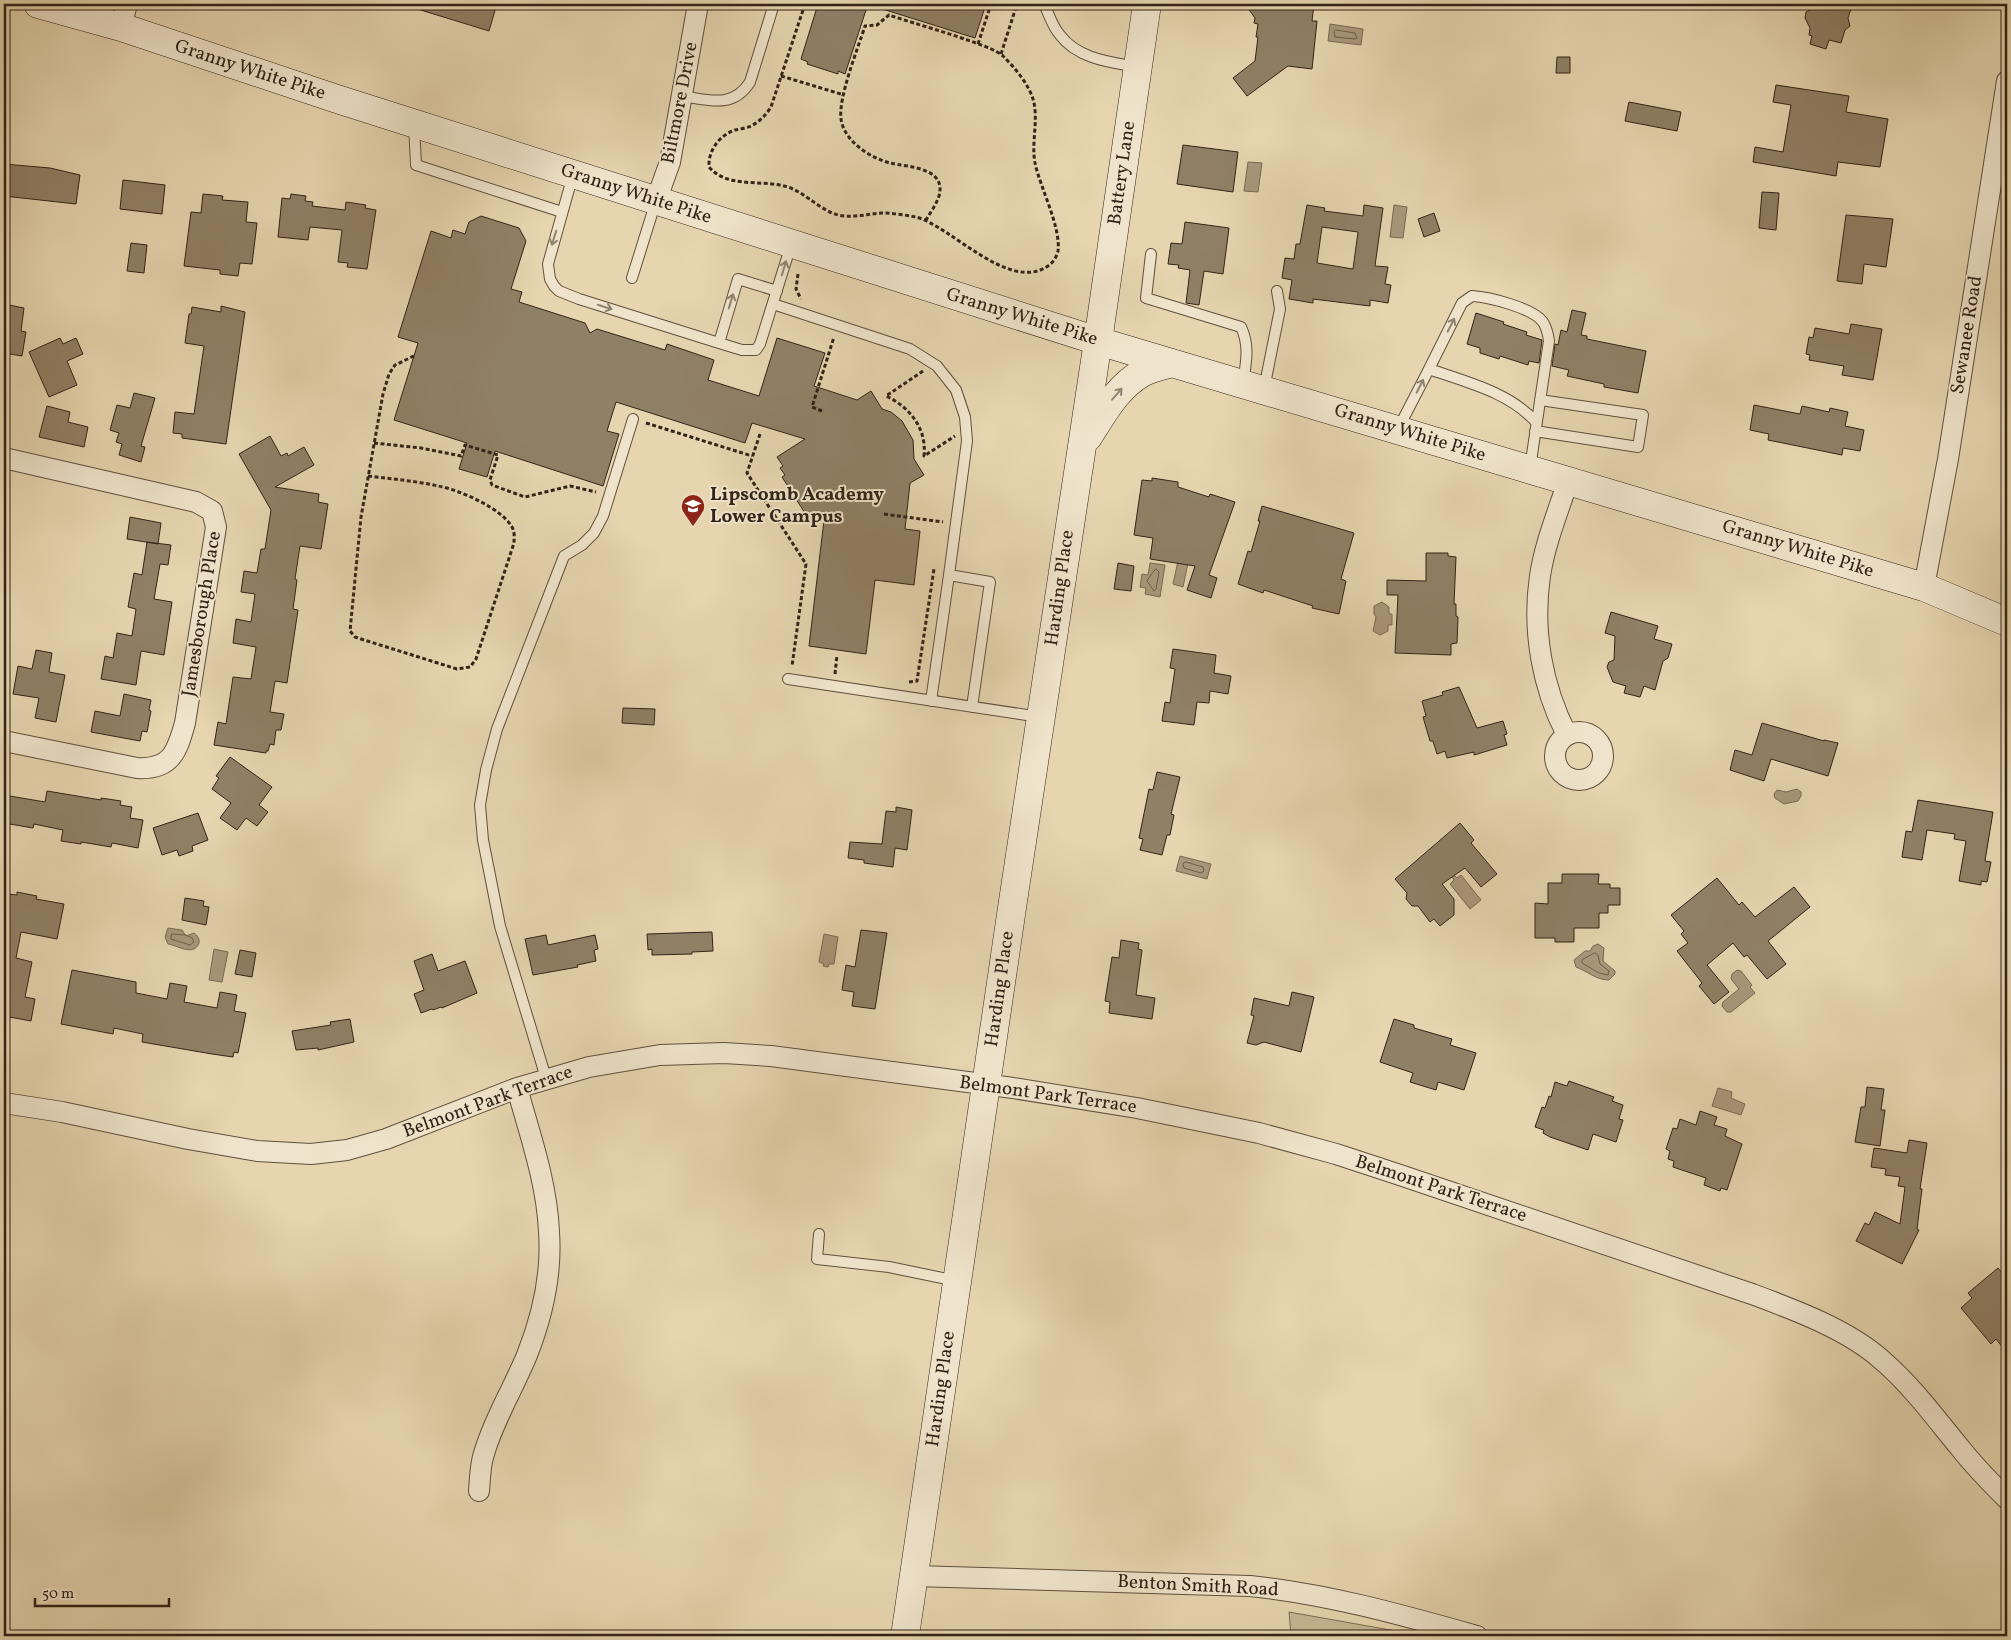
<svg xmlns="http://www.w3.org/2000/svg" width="2011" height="1640" viewBox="0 0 2011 1640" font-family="Vollkorn,serif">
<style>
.green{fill:#c7b795;stroke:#7c6d56}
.water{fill:#a9987b;stroke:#796953}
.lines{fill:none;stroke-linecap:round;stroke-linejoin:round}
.shore{stroke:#6e5e49;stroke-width:1}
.building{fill:#908066;stroke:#322317;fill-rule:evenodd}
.lane-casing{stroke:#5f503d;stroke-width:12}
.street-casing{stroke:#5f503d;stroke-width:22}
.secondary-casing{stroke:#322317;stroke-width:29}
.path{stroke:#322317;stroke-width:3;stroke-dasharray:4 2.5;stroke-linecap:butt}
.lane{stroke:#efe4cb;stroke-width:10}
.street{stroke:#efe4cb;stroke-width:20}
.secondary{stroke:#efe4cb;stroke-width:28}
.oneway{stroke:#908471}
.labels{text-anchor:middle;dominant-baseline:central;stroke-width:4;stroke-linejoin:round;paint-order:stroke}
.street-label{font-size:19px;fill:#322317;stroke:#efe4cb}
.poi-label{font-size:19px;font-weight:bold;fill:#322317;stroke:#efe4cb;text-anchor:start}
</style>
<rect width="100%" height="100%" fill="#e6d5af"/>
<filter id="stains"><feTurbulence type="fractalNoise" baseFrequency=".004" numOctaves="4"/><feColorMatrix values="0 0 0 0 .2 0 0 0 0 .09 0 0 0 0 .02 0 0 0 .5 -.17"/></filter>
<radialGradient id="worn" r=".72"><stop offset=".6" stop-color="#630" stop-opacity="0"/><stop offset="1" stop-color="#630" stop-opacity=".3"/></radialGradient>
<!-- green -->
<path class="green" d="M1289,1612L1424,1636H1291Z"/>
<!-- water -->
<path class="water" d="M1330,24L1363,29L1361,45L1328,41Z
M1248,162L1262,163L1258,192L1244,191Z
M1394,205L1407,207L1403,238L1390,237Z
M1178,561L1188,563L1183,587L1173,584Z
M1150,563L1165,565L1160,597L1145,594L1146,588L1140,587L1142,574L1148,575Z
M1382,602L1389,607V614H1392V625H1388V631L1380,635L1373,631L1376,617L1374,614V606Z
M1797,789L1801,792V796L1798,801L1784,804L1775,798L1774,794L1777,790L1786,792Z
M1180,856L1211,864L1207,879L1176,871Z
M1453,874L1457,878L1461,875L1481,900L1470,909L1450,884L1454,880L1451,876Z
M168,928L182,930L186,936L194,933C197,935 200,939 199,943C194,957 176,945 168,944L165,937Z
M824,934L838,937L834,964H829L828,967L823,966L824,964L819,962Z
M1598,944L1604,948L1603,961L1615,971V974L1609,980C1596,980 1587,971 1576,967L1574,960L1585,951H1590L1593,946Z
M214,949L228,952L222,982L209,980Z
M1737,970L1741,971L1752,985L1750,987L1755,993L1731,1012H1727L1722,1006L1723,1002L1739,989L1731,979L1732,974Z
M1718,1088L1732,1092L1731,1098L1745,1104L1741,1115L1712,1106Z"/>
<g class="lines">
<!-- shore -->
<path class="shore" d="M1336,30L1355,33L1357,38L1354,39L1335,37L1334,32Z
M1156,569L1159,572L1156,589L1154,591L1147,581Z
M1186,862L1203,867L1204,871L1201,873L1184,868L1183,864Z
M172,934L186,935L192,938L194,942L190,945L171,939Z
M1595,953L1598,955L1600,964L1609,971L1608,975L1599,973L1582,963V960Z"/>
</g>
<!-- building -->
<path class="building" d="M412,4H484L496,7L489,31L411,7Z
M818,4H868L845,74L838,71V74L807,64L808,62L801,59Z
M877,4H986L975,38L876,7Z
M1245,4H1314L1312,21H1317L1312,69L1288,66L1247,96L1233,78L1255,61L1258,37H1256L1258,24L1254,23L1255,18Z
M1817,4H1844L1852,6L1848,18L1850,26L1845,30L1841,43L1829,40L1826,49L1810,44L1812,36L1809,35L1810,28L1805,18L1806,12L1816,7Z
M1557,57H1570V73H1556Z
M1776,85L1849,96L1846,112L1888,119L1880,167L1838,162L1836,176L1753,162L1755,147L1783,152L1791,105L1773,102Z
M1629,102L1681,112L1677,131L1625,121Z
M1183,145L1238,152L1233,192L1177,184Z
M4,164L50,168L80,175L76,204L4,196Z
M123,180L165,185L162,214L120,209Z
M1762,192L1779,193L1776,230L1759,228Z
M203,194L223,196L222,200L248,202L246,222L257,223L252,264L240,263L238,276L220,274V270L184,266L191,212L201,213Z
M291,194L306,196L305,201L313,202L312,206L345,210L346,202L366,205L365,208L376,210L367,269L347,267L348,263L338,262L342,230L310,227L308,240L278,237L282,198L290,199Z
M1307,205L1325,208L1324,211L1363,216L1364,205L1383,208L1375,266L1388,267L1385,284L1391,285L1388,303L1370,300V306L1313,299V303L1289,299L1292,280L1282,278L1285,258L1294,259L1296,244H1300ZM1322,227L1358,232L1353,269L1317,263Z
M1434,213L1440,231L1424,237L1418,219Z
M1846,215L1893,219L1886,267L1864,264L1862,284L1837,281Z
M481,216L519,228L526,241L511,289L522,292L519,302L585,323L590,333L597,329L665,350L667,344L714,360L708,380L759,396L777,338L825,353L814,386L857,400L871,391L882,409L891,412L902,421L913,440L914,459L924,475L910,483L905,529L920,531L914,585L875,580L866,654L809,646L825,512L810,521L782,477L785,475L780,468L783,466L777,457L805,439L752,423L745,443L616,402L607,431L619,434L603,486L495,451L487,477L459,469L467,443L394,420L418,343L398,337L431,231L451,238L453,230L465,234L469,222Z
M1185,222L1229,228L1223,274L1204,271L1199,305L1186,303L1190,270L1178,268L1179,265L1168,264L1171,243L1182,244Z
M131,243L147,245L144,273L127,271Z
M4,304L24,308L21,331L26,332L22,356L4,353Z
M221,306L245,312L226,444L182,438V434L173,433L175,412L194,414L204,346L185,343L189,314H191L192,307L221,312Z
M1572,310L1586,313L1581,335L1587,336V339L1646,351L1638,393L1604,387V384L1567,376L1569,370L1552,366L1555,344L1558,345L1561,330L1567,332Z
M1476,313L1504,322L1503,324L1527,332L1526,335L1542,340L1539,363L1529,361L1528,365L1500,356L1499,359L1480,353V348L1467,344Z
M1851,324L1882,329L1873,380L1842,375L1844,366L1809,360L1810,355L1806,354L1809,337L1813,338L1815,328L1849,334Z
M60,338L63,344L76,338L83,354L67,361L77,385L49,397L29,352Z
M134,393L155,398L141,446L145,447L141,462L119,455L122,444L116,442L119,433L110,430L117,405L130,408Z
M1754,405L1800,414L1802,406L1829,412L1830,408L1848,412L1845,426L1864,430L1860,451L1843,448L1842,455L1768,440L1769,434L1750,430Z
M47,406L70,412L68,422L88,427L84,447L39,437Z
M270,436L281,456L287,453L288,456L304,447L314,465L275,487L319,494L318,502L328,504L321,549L300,546L295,579L297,580L293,609L298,610L287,683L275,681L270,712L284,714L281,730H276L274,745L270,744L268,751H266V753L214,745L218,722L226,724L233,677L251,679L256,647L233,643L236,619L251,622L255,594L241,592L244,571L257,573L261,549H265L271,510L239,454Z
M1152,478L1178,482V487L1209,497L1210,494L1235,502L1209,575L1217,578L1211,598L1187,590L1195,566L1150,559L1153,538L1134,535L1142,480L1152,481Z
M1262,506L1354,533L1341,579L1346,581L1339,614L1312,608L1313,606L1264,590L1263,593L1238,584L1248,551L1251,552L1260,521H1258Z
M130,517L161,523L158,544L127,539Z
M147,542L171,545L168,565L160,564L154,599L172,602L164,655L141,651L136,685L101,679L105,656L113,658L117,633L132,636L136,609L128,607L134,573L142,575Z
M1426,553H1448V556L1456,557L1454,604H1456V616L1458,617L1457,643L1451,644V655L1395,653L1398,595H1387V580L1426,581Z
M1118,563L1134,566L1131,591L1114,589Z
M1611,612L1658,626L1654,639L1672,644L1668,658L1663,661L1655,690L1644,686L1640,697L1624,693L1626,686L1613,682L1607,667L1609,662L1614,660L1615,636L1605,633Z
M1173,649L1216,655L1214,673L1231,676L1228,694L1210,691L1209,703L1197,702L1194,725L1162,721L1165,702L1170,703L1175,669L1170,668Z
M36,650L52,653L49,672L65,675L56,722L35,718L39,698L13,694L18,666L32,669Z
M1459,687L1477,728L1503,721L1507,734L1504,735L1507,745L1474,755V752L1447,758L1445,751L1437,754L1433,741H1430L1423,717L1426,716L1422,701L1443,695L1442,692Z
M124,694L151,700L149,710L151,711L147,732L142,731L140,741L91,732L95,711L120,716Z
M623,708L655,709L654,725L622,723Z
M1762,723L1824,741V740L1838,743L1828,776L1771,759L1764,781L1730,770L1735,750L1752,755Z
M230,757L272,787L259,805L268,812L257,826L246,818L237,830L220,818L231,803L212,789L219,778L216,776Z
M1157,772L1180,777L1171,814L1174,815L1170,835H1167L1162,855L1140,850L1143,839L1139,838L1149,789L1153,790Z
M47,791L101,800V798L121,801L120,805L132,807L130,818L143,820L138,848L112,843L111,847L81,842V844L61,841L63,830L34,824L33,828L4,823V795L45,802Z
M1918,800L1993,812L1985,861L1991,862L1987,882L1981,881V885L1959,881L1966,841L1954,839L1955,834L1927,830L1922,860L1902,857L1906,831L1912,832Z
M896,807L912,810L907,850L895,848L893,867L864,863V860L848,858L850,842L882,844L886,811L896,812Z
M198,813L208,840L192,846L193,851L179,856L177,850L162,855L153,828Z
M1460,823L1474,840L1471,843L1497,874L1481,887L1465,868L1442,884L1454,899V915L1440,926L1434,919L1430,922L1418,906H1412L1406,899L1407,893L1395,879Z
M1562,874H1599L1598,884H1610V888H1620V905H1608V913H1599V928H1574V942H1555V938H1535V903L1548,904V883H1562Z
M1717,878L1739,905L1742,902L1755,917L1794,887L1810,907L1768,941L1786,964L1767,979L1747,955L1744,957L1733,943L1707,965L1729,992L1714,1004L1699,986L1702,983L1677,951L1688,943L1681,934L1684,931L1671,915Z
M17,892L37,896L36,899L64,904L57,939L21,932L16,958L32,962L25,997L35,999L31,1021L4,1016V943L7,928L4,927V912L7,894L17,895Z
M185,898L204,901L203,906L209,907L206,925L182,920Z
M861,930L887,933L875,1009L852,1006L854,992L842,990L846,965L855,967Z
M712,932L713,951L692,952V954L652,955V949L648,950L647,934Z
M546,935L548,945L595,935L598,949L594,950L596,961L577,965L578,967L533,975L525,939Z
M1121,940L1139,943L1138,949L1142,950L1136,995L1155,998L1152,1019L1109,1013L1110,1002L1105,1001L1112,957L1119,958Z
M240,950L256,953L252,977L235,974Z
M432,954L438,971L465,961L477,993L442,1008L441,1007L433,1010L432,1009L421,1013L414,994L424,990L414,961Z
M72,970L136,982V993L167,999L170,983L187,986L184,1002L217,1008L220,992L237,995L234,1011L246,1013L238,1053L234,1052L233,1057L212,1054L142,1042L143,1034L114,1028L113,1034L61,1024Z
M1292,992L1314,997L1301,1052L1264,1042L1256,1045L1247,1043L1254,1016L1251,1015L1254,998L1289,1006Z
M350,1019L354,1042L318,1050V1048L296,1050L292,1031L331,1025L330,1022Z
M1394,1019L1414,1025V1028L1452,1039L1450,1045L1476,1053L1464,1090L1438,1082L1436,1090L1410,1082L1413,1073L1380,1062Z
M1569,1081L1614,1097L1612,1101L1623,1105L1619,1119L1623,1120L1616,1142L1593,1134L1588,1150L1550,1137L1543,1133L1544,1130L1535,1127L1542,1107L1545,1108L1549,1096L1551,1097L1555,1082L1567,1086Z
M1867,1087L1884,1089L1881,1110H1885L1880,1146L1855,1142L1861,1107H1865Z
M1700,1111L1717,1117L1714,1125L1727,1129L1725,1136L1742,1144L1727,1190L1721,1188L1720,1191L1704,1185L1706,1178L1673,1167L1674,1161L1668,1159L1670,1151L1666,1149L1673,1128L1677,1129L1680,1119L1696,1125Z
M1909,1140L1927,1143L1920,1189H1922L1917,1229L1919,1230L1902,1264L1856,1241L1865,1223L1869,1225L1875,1212L1900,1224L1905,1187L1898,1186L1900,1177L1885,1175L1886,1169L1871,1167L1874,1148L1907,1153Z
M1998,1268L2007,1279V1353L1996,1339L1991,1344L1961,1308L1972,1298L1968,1293Z"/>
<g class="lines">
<!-- lane casing -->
<g class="lane-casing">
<path id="lane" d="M1044,4C1049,14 1052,26 1060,35C1078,59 1110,62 1137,67
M682,96C709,100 733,109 750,82L774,4
M414,124L416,165L562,212
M573,175L548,264L550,279L554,286L559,291L579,299L719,343L738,279L777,291
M1151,254L1146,298L1241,327C1250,346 1246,363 1243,383
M632,278L656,201
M773,304L910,349L937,366L956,390L965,417L967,441L949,575
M719,343L742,350H756L760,344L791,245
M1429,369L1462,303L1472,296C1489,297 1533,308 1543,322C1547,328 1548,334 1549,341L1530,468
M1264,389L1280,309L1277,291
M1398,429L1429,369C1466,382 1509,392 1536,422
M1535,431L1638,447L1643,415L1540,400
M788,679L1040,717
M931,701L949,575L990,582L972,707
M546,1078L500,926L483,840L480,805L486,770L497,729L564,556L582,545L594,533L603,516L633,419
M819,1234L817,1259L889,1267L957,1281"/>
</g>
<!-- street casing -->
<g class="street-casing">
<path id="street" d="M121,27L127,4
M656,201L670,162L698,4
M4,458L196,502L212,511L216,527L185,723C177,752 171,770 137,768L4,741
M1924,587L1948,459L2007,81
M1555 756a24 24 0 1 1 48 0a24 24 0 1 1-48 0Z
M1567,735C1542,687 1532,630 1540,576C1545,543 1558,512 1568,481
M4,1103L62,1112L188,1139L257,1151L311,1154L347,1150L386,1139L517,1088L589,1067L660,1055L724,1053L771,1056L1013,1088L1137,1108L1259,1133L1336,1154L1400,1175L1752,1294C1795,1310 1849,1330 1883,1361C1913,1387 1936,1419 1961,1449C1975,1467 1991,1483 2007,1499
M479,1491C480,1480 480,1468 483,1457C493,1421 513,1389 527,1355C542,1317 552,1274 549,1232C547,1183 530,1135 517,1088
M914,1576L1250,1586C1328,1594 1402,1615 1477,1636"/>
</g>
<!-- secondary casing -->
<g class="secondary-casing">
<path id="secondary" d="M38,4L121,27L337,99L1098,341L1924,587L2007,622
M1088,437C1103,414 1117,387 1142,373C1151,368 1162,366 1172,363
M905,1636L1013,901L1098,341L1147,4"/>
</g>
<!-- path -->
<path class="path" d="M805,4L771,107C766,115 759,122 751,126C746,128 740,129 735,130C720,135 708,150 709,167C728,189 763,179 788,187C808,194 823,214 844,216C857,217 869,214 882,213C893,213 905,215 916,217C951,226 1009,293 1048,266C1053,263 1057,256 1058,251C1061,227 1040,187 1035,163C1031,142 1039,119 1033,99C1028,83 1014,67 1003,56C993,45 908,22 889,15L877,25L865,26C858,48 838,98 841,119C844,141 870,158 890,163C907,167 947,167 939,196C936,205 930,213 926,220
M978,44L991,4
M1001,54L1017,4
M781,76L844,95
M798,274L796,289L801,299
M923,371L886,396C910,407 927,429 924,456L955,436
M822,411L812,407L834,337
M646,423L752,456
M760,434L747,473L806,564L792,666
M374,443L421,448L461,456L465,445L498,455L490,480L492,485L525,497L570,486L596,492
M368,476C392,479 416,481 438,486C460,490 501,508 512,527C515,532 514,538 514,543L476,659L470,667L457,669L361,639L355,637L350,631L361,517L383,394L389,374L395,365L416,355
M884,514L943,522
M835,674L837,655
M909,682L917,681L934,569"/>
<!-- lane -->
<use href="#lane" class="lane"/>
<!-- street -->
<use href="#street" class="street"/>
<!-- secondary -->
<use href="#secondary" class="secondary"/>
</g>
<!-- one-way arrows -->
<defs><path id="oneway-shaft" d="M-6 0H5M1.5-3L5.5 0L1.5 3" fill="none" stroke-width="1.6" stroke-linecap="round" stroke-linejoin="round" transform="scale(1.25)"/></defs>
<g class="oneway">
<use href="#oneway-shaft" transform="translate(554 238) rotate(107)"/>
<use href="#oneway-shaft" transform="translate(784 268) rotate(-73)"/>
<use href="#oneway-shaft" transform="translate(731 301) rotate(-73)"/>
<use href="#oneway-shaft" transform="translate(605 307) rotate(18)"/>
<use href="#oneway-shaft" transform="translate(1451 325) rotate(-63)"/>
<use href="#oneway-shaft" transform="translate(1420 386) rotate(-63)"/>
<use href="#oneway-shaft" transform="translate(1117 394) rotate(-49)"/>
</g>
<!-- icons -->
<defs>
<g id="school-pin" transform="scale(1.25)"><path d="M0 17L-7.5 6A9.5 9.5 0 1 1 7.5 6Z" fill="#8f2418" stroke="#efe4cb"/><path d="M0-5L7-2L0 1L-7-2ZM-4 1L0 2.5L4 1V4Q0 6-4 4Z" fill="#fff"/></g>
</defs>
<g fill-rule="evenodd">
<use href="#school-pin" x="693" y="506"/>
</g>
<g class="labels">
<!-- street labels -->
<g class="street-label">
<text transform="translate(250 70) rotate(18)">Granny White Pike</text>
<text transform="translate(680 103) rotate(-79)">Biltmore Drive</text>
<text transform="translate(1122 173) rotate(-82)">Battery Lane</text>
<text transform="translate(636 194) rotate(18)">Granny White Pike</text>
<text transform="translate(1022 317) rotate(17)">Granny White Pike</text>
<text transform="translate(1967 335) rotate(-81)">Sewanee Road</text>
<text transform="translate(1410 433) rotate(17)">Granny White Pike</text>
<text transform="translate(1798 549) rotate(17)">Granny White Pike</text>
<text transform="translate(1060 588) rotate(-82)">Harding Place</text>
<text transform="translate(202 614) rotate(-81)">Jamesborough Place</text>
<text transform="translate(1000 989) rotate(-82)">Harding Place</text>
<text transform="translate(1048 1095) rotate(8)">Belmont Park Terrace</text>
<text transform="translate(488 1102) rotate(-20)">Belmont Park Terrace</text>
<text transform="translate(1441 1189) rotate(18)">Belmont Park Terrace</text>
<text transform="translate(941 1389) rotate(-82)">Harding Place</text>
<text transform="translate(1198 1586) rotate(3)">Benton Smith Road</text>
</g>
<!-- poi labels -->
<g class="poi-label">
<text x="710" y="495">Lipscomb Academy<tspan x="710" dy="22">Lower Campus</tspan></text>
</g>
</g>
<!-- margin -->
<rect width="2011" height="1640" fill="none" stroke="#e6d5af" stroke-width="20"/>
<rect x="5" y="5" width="2001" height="1630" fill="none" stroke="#322317" stroke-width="2.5"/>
<rect x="10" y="10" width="1991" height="1620" fill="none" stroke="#322317"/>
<!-- scale -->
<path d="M35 1598v8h134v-8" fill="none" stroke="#322317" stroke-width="2.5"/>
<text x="42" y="1598" font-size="15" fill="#322317" stroke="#efe4cb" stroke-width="4" paint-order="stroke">50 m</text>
<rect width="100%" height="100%" filter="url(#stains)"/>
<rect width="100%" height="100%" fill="url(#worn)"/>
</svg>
